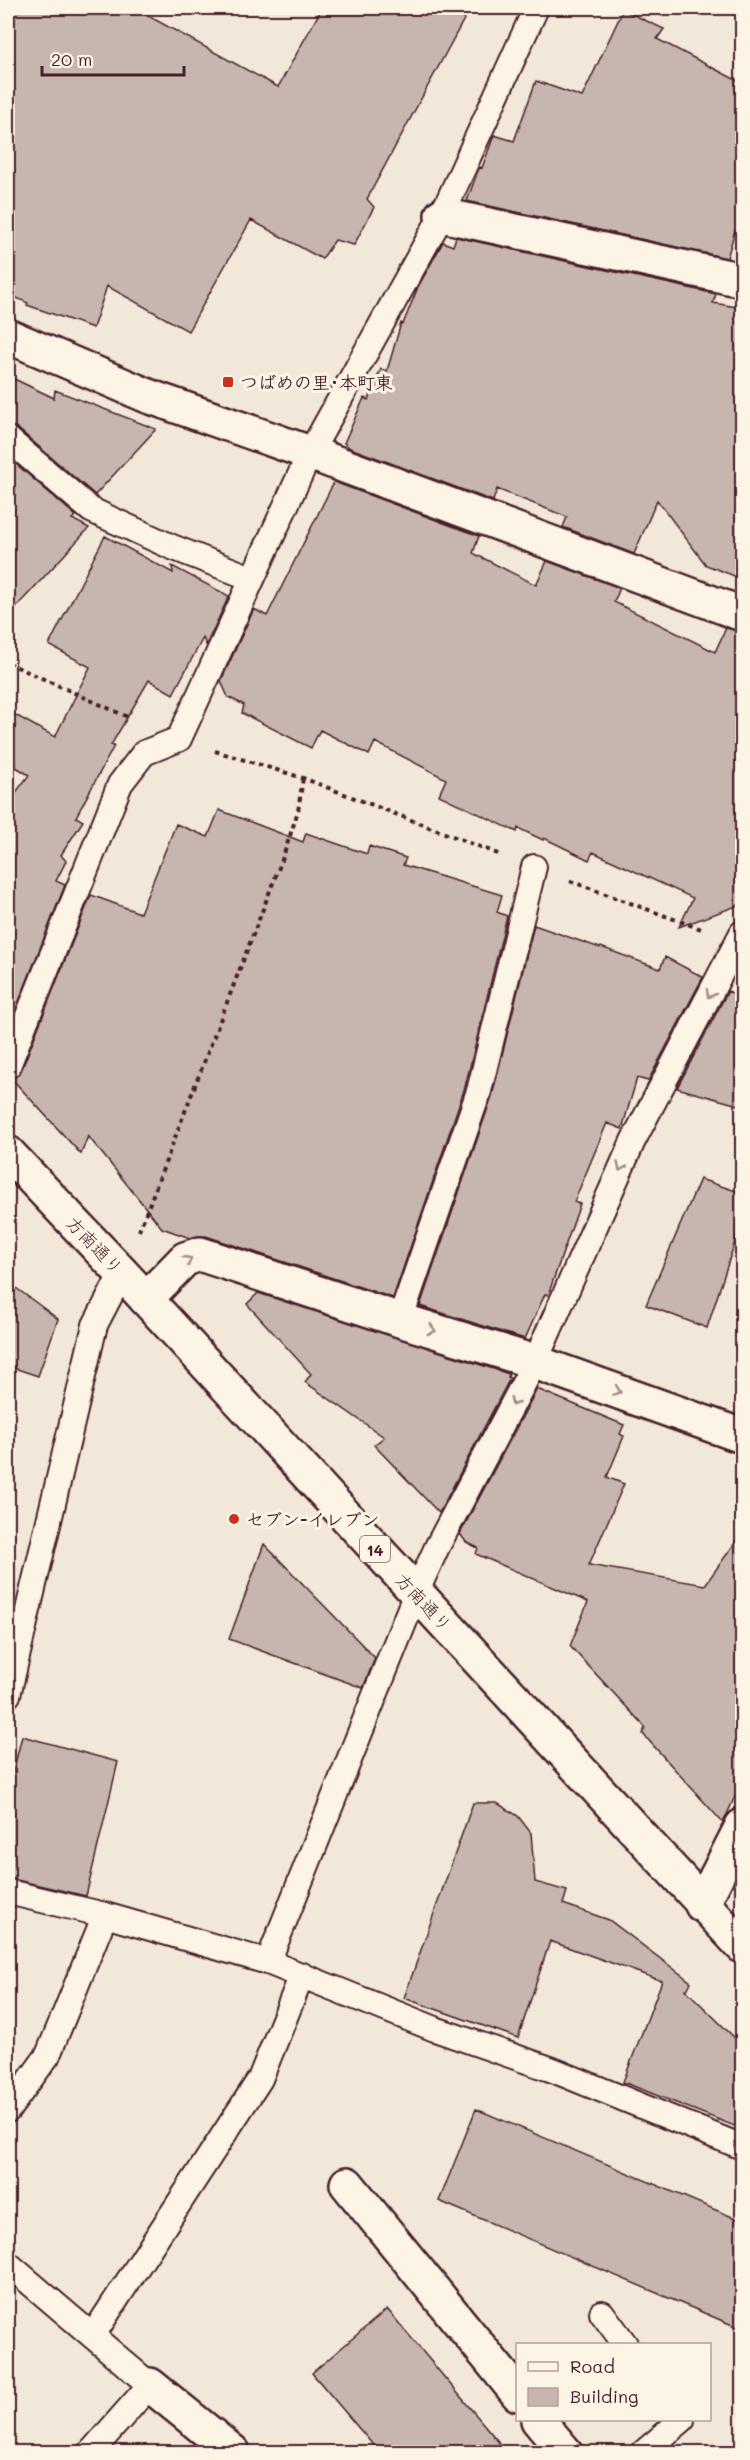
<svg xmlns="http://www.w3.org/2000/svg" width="750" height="2460" viewBox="0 0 750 2460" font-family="Mali,'Klee One',sans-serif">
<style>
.building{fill:#c7b6af;stroke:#4a1f2b;stroke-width:1.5}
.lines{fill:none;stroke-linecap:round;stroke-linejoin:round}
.service-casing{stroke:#4a1f2b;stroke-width:28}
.minor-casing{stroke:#4a1f2b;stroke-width:38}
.tertiary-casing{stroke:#4a1f2b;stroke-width:38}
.primary-casing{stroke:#4a1f2b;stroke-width:38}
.path{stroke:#4a1f2b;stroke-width:4;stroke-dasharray:4.5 4.5;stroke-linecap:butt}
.service{stroke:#fcf5e5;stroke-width:24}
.minor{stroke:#fcf5e5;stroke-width:33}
.tertiary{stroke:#fcf5e5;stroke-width:33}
.primary{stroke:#fcf5e5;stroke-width:33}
.oneway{stroke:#a38a88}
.poi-dot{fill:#c8321e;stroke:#fcf5e5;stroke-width:2}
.labels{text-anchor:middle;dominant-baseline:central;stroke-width:6;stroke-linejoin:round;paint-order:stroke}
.shield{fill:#fcf5e5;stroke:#7f5f63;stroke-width:1.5}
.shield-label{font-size:16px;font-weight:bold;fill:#4a1f2b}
.poi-label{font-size:18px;font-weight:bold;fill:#4a1f2b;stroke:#fcf5e5;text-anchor:start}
.street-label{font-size:18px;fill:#4a1f2b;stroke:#fcf5e5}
</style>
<rect width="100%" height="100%" fill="#f1e8da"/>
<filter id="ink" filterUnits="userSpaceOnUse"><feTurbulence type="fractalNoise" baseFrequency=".0167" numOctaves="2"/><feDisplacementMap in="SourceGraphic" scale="12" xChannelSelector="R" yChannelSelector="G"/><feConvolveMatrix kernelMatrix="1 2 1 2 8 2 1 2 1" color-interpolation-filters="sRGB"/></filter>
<g filter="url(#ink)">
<!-- building -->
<path class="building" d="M8,8H134L278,87L322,8H470L367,199L374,207L354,245L335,240L322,259L251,220L188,331L107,286L93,328L27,305L28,303L8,294Z
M623,10L664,29L657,39L742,83V206L727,258L467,201L477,173L480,167L482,168L494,135L514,141L536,81L582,97Z
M456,237L716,294L713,303L742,308V579L706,565L657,500L634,554L563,527L567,517L497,489L493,501L350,448L344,443L364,398L368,400L381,369L387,371L401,323L403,324L418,287L443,242L453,246Z
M8,376L54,398L55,390L156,429L95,495L17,428L8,425Z
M8,457L76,516L72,519L89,528L8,616Z
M334,482L479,536L473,553L536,585L547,561L620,588L614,602L715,652L726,628L742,632V904L679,927L693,898L593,852L589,860L544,838L543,840L518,828L517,832L439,795L446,779L375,742L369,755L320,730L311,748L242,713L244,705L228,697L221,681L254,609L267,616Z
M105,536L173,573L172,566L229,596L206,645L203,638L173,694L149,680L111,745L114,746L76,817L83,821L61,855L66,861L56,881L65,885L8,1029V803L29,775L8,762V711L55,737L90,667L49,645Z
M219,810L303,842L306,833L367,854L369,846L406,858L403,865L502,895L497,912L507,916L465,1087L393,1298L206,1236L190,1238L162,1228L88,1136L81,1154L12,1079L21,1071L91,895L140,913L176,824L208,837Z
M534,925L600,948L601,947L660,969L665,957L703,977L648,1081L637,1078L622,1129L607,1123L574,1202L580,1204L548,1295L545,1294L525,1339L420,1306L492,1096Z
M728,991L742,999V1106L677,1088Z
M700,1179L742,1193V1220L707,1328L646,1305Z
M8,1282L58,1319L38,1376L8,1366Z
M258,1293L509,1374L508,1377L510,1378L439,1513L374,1445L384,1437L305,1382L311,1374L247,1304Z
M537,1389L624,1425L620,1434L624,1436L607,1477L624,1484L589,1565L705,1585L742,1533V1781L723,1823L643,1734L645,1727L570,1646L588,1602L476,1554L478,1548L466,1542L460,1534Z
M264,1544L375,1658L363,1688L229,1639Z
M22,1736L118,1762L86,1896L8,1878V1792Z
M473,1803H497L518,1816L531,1833L535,1882L567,1891L563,1904L609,1920L691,1982L687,1990L685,1989L742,2045V2129L623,2082L662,1981L550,1941L518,2038L404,1998Z
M476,2109L742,2221V2329L439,2201Z
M387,2309L507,2452H379L312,2373Z"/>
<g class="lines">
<!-- service casing -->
<g class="service-casing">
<path id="service" d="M8,439L91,510L172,547L251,578
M8,1066L120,784L144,753L179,739L310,453L442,215L536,8
M400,1320L479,1091L534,867
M8,1695L95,1325L122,1273
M8,1892L105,1915L268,1962L435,2029L553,2070L742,2147
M268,1962L416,1593L437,1547L535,1362L633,1141L742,933
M8,2110L48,2055L105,1915
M8,2264L150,2385L91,2452
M602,2313L625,2344
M93,2335L260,2079L302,1975
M644,2452L682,2420"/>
</g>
<!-- minor casing -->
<g class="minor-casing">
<path id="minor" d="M442,215L742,280
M310,453L742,614
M146,1299L185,1259L200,1254L400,1320L535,1362L742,1436
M702,1905L742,1826
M347,2184L518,2394
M150,2385L233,2452
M538,2420L565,2452"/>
</g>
<!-- tertiary casing -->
<g class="tertiary-casing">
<path id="tertiary" d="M8,336L148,396L310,453"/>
</g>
<!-- primary casing -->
<g class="primary-casing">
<path id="primary" d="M8,1153L122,1273L742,1946"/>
</g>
<!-- path -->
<path class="path" d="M8,663L130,718
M215,751L303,778L501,855
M570,881L701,929
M139,1231L283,857L298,811L303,778"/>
<!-- service -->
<use href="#service" class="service"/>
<!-- minor -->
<use href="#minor" class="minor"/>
<!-- tertiary -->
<use href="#tertiary" class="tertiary"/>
<!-- primary -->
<use href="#primary" class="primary"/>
</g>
<!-- one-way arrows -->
<defs><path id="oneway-chevron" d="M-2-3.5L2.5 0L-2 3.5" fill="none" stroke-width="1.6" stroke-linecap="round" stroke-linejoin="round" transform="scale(1.5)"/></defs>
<g class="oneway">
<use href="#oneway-chevron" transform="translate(710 994) rotate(118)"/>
<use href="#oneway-chevron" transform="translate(621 1167) rotate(114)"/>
<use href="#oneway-chevron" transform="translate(188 1260) rotate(-30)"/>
<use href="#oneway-chevron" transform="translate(432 1330) rotate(17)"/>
<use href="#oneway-chevron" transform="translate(617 1391) rotate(20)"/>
<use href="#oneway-chevron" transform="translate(514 1402) rotate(118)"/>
</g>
</g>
<!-- markers -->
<g class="poi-dot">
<rect x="222" y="376" width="12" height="12" rx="3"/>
<circle cx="234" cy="1519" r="6"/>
</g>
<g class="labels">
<!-- shield labels -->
<rect class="shield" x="360" y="1536" width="30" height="26" rx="4.5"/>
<g class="shield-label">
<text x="375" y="1549">14</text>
</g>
<!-- poi labels -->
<g class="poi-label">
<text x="240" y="382">つばめの里･本町東</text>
<text x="246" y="1519">セブン-イレブン</text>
</g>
<!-- street labels -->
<g class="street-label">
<text transform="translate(95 1245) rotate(46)">方南通り</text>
<text transform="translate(424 1602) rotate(47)">方南通り</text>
</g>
</g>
<!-- margin -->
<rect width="750" height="2460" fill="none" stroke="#fcf5e5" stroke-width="30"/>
<rect x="15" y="15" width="720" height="2430" fill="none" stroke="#4a1f2b" stroke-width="2" filter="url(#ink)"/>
<!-- legend -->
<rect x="516" y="2343" width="195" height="78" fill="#fcf5e5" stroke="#b59f9b" stroke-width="1.5"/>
<rect x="528" y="2362" width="30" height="9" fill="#fcf5e5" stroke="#b59f9b" stroke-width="1.5"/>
<text x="570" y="2373" font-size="18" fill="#4a1f2b">Road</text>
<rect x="528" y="2388" width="30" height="18" fill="#c7b6af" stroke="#b59f9b" stroke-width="1.5"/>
<text x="570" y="2403" font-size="18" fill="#4a1f2b">Building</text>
<!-- scale -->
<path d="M42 66v9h142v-9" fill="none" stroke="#4a1f2b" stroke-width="3"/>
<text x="51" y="66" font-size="18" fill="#4a1f2b" stroke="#fcf5e5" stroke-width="4.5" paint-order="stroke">20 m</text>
</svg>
